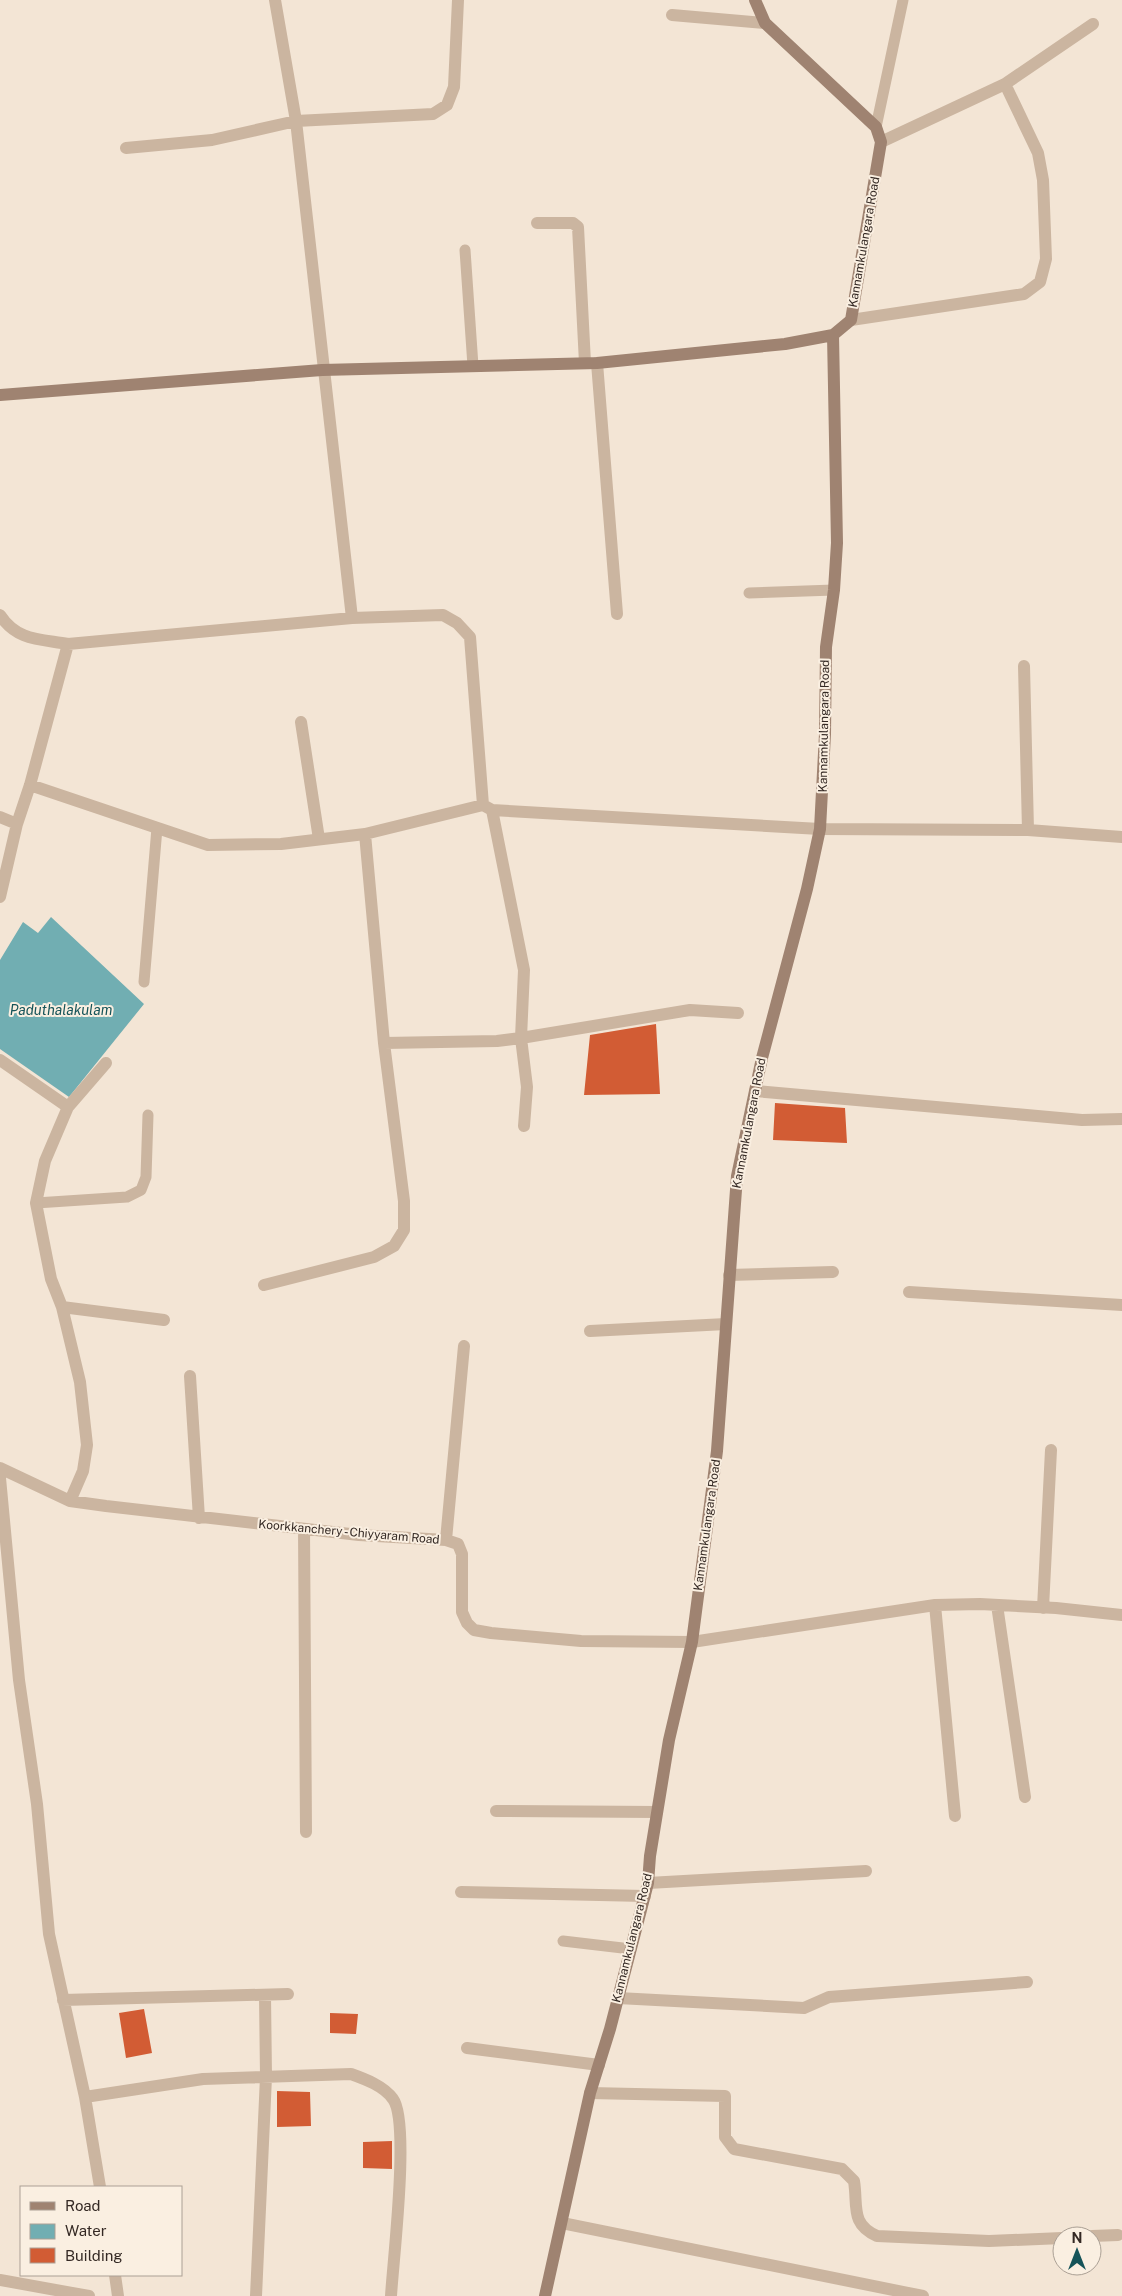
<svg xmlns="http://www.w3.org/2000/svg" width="1122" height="2296" viewBox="0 0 1122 2296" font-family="'Public Sans',sans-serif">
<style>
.water{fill:#71aeb2}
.building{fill:#d25c34}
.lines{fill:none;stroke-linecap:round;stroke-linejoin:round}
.lane{stroke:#cbb5a0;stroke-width:11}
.street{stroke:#cbb5a0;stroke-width:12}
.secondary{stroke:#9f8371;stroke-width:12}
.labels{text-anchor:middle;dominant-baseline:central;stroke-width:4;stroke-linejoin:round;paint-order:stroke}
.street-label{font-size:12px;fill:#342924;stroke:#faefe1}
.water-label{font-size:14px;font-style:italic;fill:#165459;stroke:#faefe1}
</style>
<rect width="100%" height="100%" fill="#f3e5d5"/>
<!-- water -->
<path class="water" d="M51,917L144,1004L69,1097L0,1049V960L23,922L38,933Z"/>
<!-- building -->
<path class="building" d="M656,1024L660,1094L584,1095L590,1035Z
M775,1103L845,1108L847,1143L773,1140Z
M144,2009L152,2053L126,2058L119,2013Z
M330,2013L358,2014L356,2034L330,2033Z
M277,2091L310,2092L311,2126L277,2127Z
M392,2141V2169L363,2168V2142Z"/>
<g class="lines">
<!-- lane -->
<path class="lane" d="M876,127L903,0
M465,250L473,366
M749,593L834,590
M144,982L157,828
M36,1203L127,1197L141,1190L146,1177L148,1115
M563,1941L631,1949"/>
<!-- street -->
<path class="street" d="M275,0L296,121L352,618
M672,15L765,23
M881,142L1005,84L1093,24
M126,148L212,140L296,121L433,114L447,105L454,87L458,0
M537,223H573L578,227L585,363
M851,320L1024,294L1040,282L1046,259L1043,180L1038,153L1005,84
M597,363L617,614
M0,615C17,641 40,639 68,644L30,785L17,824L0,897
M68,644L352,618L443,615L457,623L470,637L483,805L492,810L820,829L1028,830L1122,837
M1024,666L1028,830
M301,722L319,839
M30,785L208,845L281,844L365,834
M0,817L17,824
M384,1043L497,1041L521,1038L524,970L492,810
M0,1060L68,1107
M755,1091L1082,1120L1122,1119
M524,1126L527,1087L521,1038L690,1010L738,1013
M729,1275L833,1272
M264,1285L374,1257L394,1246L404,1230V1201L384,1043L365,834L483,805
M909,1292L1122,1305
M62,1307L164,1320
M590,1331L726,1324
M190,1376L199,1518
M0,1468L70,1501L106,1506L359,1535L446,1540L458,1544L462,1554V1612L467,1623L474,1630L491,1633L581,1641L692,1642L935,1605L980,1604L1056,1608L1122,1615
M0,1478L19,1680L37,1804L49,1934L85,2097L100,2187
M70,1501L83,1471L87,1445L80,1382L62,1307L51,1279L36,1203L45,1161L68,1107L106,1063
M304,1529L306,1832
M446,1540L464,1346
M935,1605L955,1816
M997,1605L1025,1797
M1043,1608L1051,1450
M496,1811L657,1812
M648,1883L866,1871
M461,1892L645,1896
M618,1998L804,2008L829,1997L1027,1982
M63,2000L288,1994
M467,2048L599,2065
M590,2093L725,2096V2137L734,2149L842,2169L854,2181C858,2206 850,2224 877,2236L989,2241L1062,2238
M85,2097L203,2079L351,2074C365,2079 384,2086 393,2099C410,2122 393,2261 391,2296
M562,2223L923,2296
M1092,2236L1118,2235
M115,2275L118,2296
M0,2280L89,2296
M256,2296L266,2077L265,1995"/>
<!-- secondary -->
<path class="secondary" d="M0,395L322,370L597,363L785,344L833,335L851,320L881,142L876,127L765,23L755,0
M545,2296L590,2093L610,2029L648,1883L650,1856L669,1740L692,1642L717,1451L737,1176L762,1058L807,889L820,829L825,734L826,647L834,590L837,543L833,335"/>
</g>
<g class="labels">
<!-- street labels -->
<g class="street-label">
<text transform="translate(864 242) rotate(-80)">Kannamkulangara Road</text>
<text transform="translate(824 726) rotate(-89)">Kannamkulangara Road</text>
<text transform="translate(749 1123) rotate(-79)">Kannamkulangara Road</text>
<text transform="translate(707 1525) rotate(-82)">Kannamkulangara Road</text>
<text transform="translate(349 1532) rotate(5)">Koorkkanchery - Chiyyaram Road</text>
<text transform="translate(632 1938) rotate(-76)">Kannamkulangara Road</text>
</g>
<!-- water labels -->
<g class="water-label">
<text x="61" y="1010">Paduthalakulam</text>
</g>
</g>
<!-- legend -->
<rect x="20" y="2186" width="162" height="90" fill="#faefe1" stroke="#aba095"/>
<rect x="30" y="2202" width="25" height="8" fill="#9f8371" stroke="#aba095"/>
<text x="65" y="2211" font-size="15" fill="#342924">Road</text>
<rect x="30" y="2224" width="25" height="15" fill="#71aeb2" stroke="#aba095"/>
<text x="65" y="2236" font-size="15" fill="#342924">Water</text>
<rect x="30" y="2248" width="25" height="15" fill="#d25c34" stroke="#aba095"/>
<text x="65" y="2261" font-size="15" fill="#342924">Building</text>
<!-- north arrow -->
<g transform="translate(1077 2251)"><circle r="24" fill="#faefe1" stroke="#aba095"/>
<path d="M0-4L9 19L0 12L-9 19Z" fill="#165459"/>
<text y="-8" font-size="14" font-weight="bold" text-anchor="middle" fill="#342924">N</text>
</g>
</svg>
